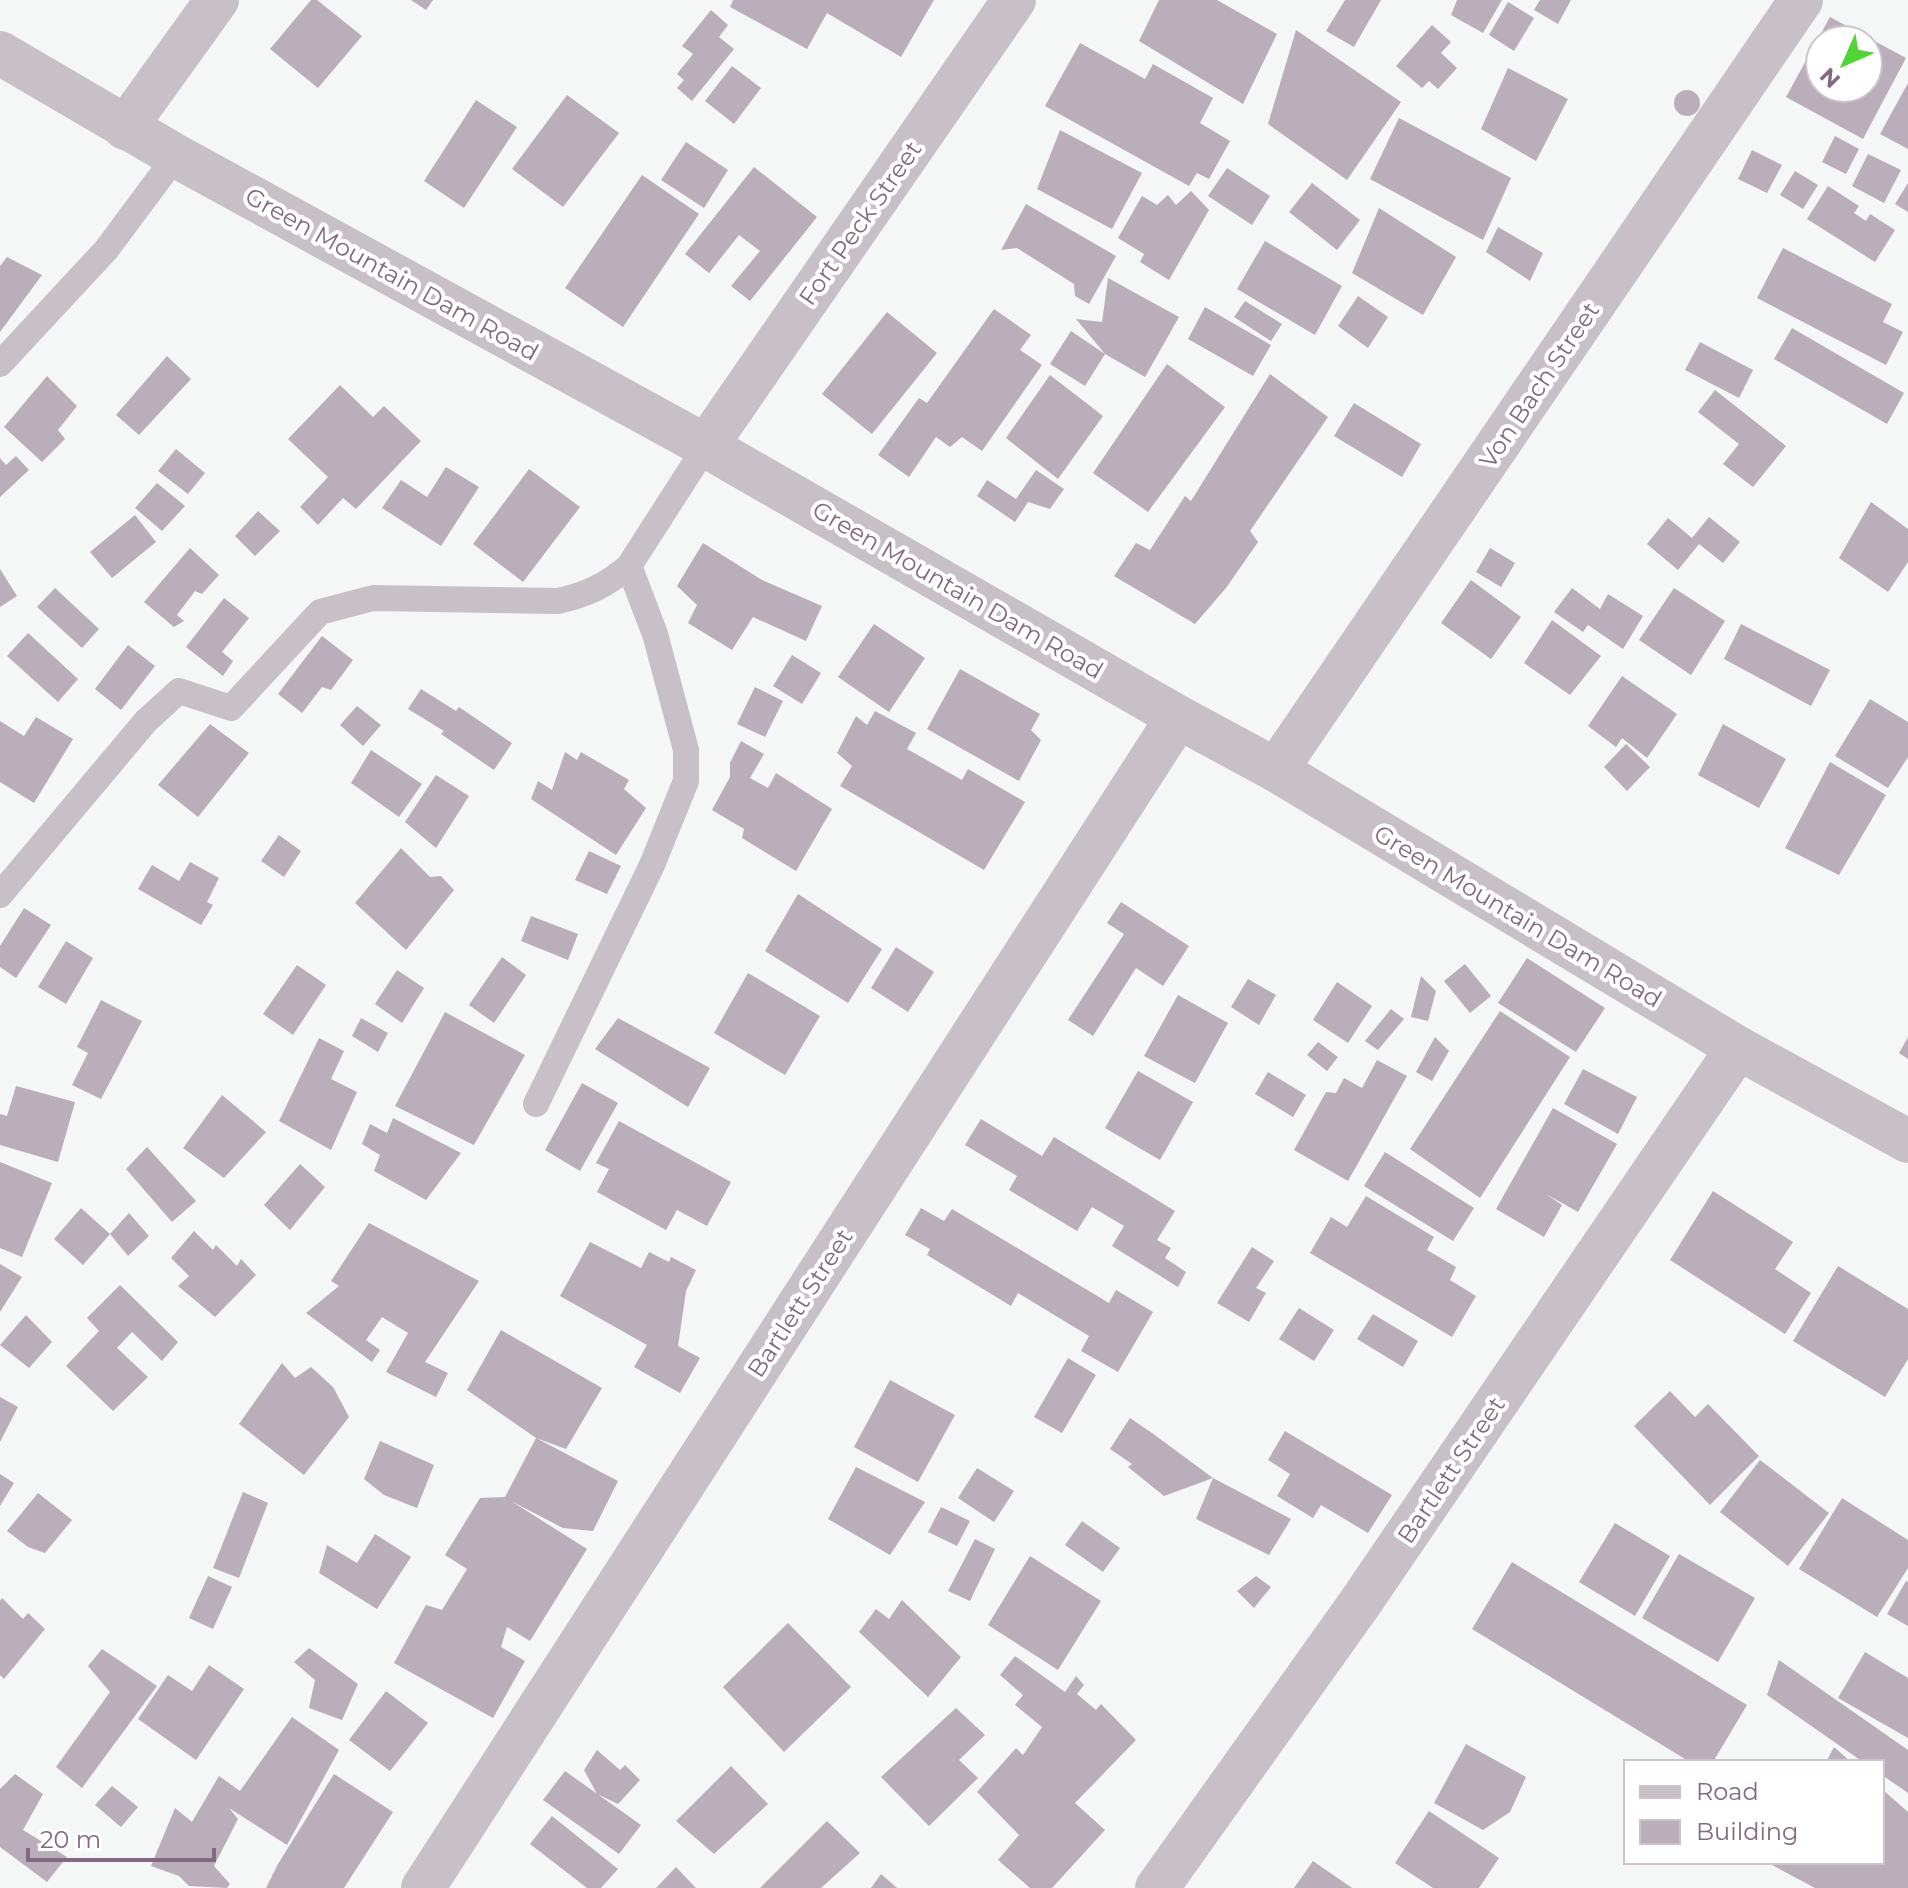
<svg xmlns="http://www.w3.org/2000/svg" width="1908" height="1888" viewBox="0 0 1908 1888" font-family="Montserrat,sans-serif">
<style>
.building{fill:#b9aeb9;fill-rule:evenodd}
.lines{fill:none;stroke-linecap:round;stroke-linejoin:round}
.service{stroke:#c7c0c7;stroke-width:26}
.minor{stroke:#c7c0c7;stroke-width:44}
.tertiary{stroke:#c7c0c7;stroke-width:44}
.labels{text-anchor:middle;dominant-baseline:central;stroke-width:8;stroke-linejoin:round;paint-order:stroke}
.street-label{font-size:24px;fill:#826881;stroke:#fff}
</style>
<rect width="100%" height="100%" fill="#f4f7f5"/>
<!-- building -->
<path class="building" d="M311,0H317L362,36L318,88L270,49Z
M411,0H433L426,10Z
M733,0H934L901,57L827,13L807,49L730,7Z
M1159,0H1217L1277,34L1243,104L1139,41Z
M1345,0H1381L1354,47L1326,31Z
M1457,0H1502L1483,33L1451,15Z
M1540,0H1571L1558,24L1534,10Z
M1508,2L1534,18L1514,51L1489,35Z
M711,10L728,25L719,37L734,49L692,101L677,88L684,80L677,74L693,54L682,46Z
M1830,17L1906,58L1863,139L1786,97ZM1820,40H1868V88H1820Z
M1432,25L1451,42L1441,53L1457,68L1438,89L1429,81L1422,88L1396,66Z
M1296,30L1401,102L1347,180L1268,124Z
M1080,43L1145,79L1153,64L1213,98L1200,123L1230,141L1209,179L1197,173L1189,186L1045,106Z
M732,66L761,88L734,124L705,101Z
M1508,68L1568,99L1536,161L1481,129Z
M1908,83V149L1880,134Z
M1674 103a13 13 0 1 1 26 0a13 13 0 1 1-26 0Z
M567,95L619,133L563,207L512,169Z
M476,100L517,127L464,208L424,181Z
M1399,118L1511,178L1483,240L1370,179Z
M1060,130L1142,173L1112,229L1037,189Z
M1835,136L1859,149L1846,174L1822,162Z
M686,142L728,170L704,208L661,180Z
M1752,150L1782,165L1767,193L1738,179Z
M1868,154L1901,170L1884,203L1852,186Z
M754,167L817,217L750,301L731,286L760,251L739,235L709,273L685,254Z
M1227,168L1270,196L1252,225L1208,196Z
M1795,171L1818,185L1803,209L1780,195Z
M642,175L699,214L623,327L565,288Z
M1312,183L1360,220L1337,250L1289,212Z
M1908,183V212L1895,204Z
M1828,186L1859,206L1854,213L1866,221L1870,214L1895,230L1875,262L1807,219Z
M1191,191L1209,210L1169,280L1140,262L1144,254L1118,238L1142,196L1157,205L1168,195L1176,205Z
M1026,204L1116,256L1089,304L1075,296L1074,284L1017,248L1001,250Z
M1379,208L1456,257L1423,315L1352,273Z
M1498,227L1543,253L1530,281L1486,252Z
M1265,241L1342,286L1315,335L1237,289Z
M1783,248L1892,304L1883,322L1903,332L1886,365L1757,298Z
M7,257L42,275L0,332V266Z
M1108,278L1179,317L1145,377L1105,354L1076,319L1102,322Z
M1358,296L1388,317L1368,348L1338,326Z
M1245,301L1282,324L1271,341L1234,317Z
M1205,307L1271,345L1253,376L1188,339Z
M994,309L1031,335L1020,350L1042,365L982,451L962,437L950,447L936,437L909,477L878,455L919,398L927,403Z
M887,312L937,353L872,434L822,394Z
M1792,328L1904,393L1887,424L1774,359Z
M1071,331L1105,354L1085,386L1050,364Z
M1700,342L1753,370L1739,398L1685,370Z
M167,356L191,379L139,435L116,415Z
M1167,364L1225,407L1148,512L1093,473Z
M1270,374L1328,417L1250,531L1258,542L1226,588L1195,624L1114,576L1136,543L1150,550L1185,496L1191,501Z
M1050,375L1103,416L1058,479L1006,438Z
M47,376L77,406L58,430L65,439L42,462L4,427Z
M340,385L373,417L384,406L421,441L356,509L343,498L318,525L300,507L328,477L288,439Z
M1715,390L1786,446L1753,487L1723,464L1739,444L1698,412Z
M1354,403L1421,444L1402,477L1334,436Z
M176,449L205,473L188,494L158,471Z
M16,456L29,470L0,497V458L6,465Z
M446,467L479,487L441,546L382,508L401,480L427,497Z
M529,469L580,507L523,582L473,544Z
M1036,470L1064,489L1050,509L1028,502L1015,522L977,496L987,480L1016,499Z
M157,483L185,506L162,531L135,508Z
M1871,502L1908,529V562L1888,592L1839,558Z
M258,511L280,531L255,556L235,536Z
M135,515L156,542L112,578L90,552Z
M1709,517L1740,542L1723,563L1699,544L1678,570L1647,544L1668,518L1692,538Z
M703,543L762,580L822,606L806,641L753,617L732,650L688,623L697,605L677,586Z
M190,548L219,575L202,594L195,591L177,615L184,621L174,627L144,602Z
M1490,548L1515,563L1501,587L1476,572Z
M0,569L17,596L0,607Z
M1471,580L1521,617L1491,659L1441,623Z
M55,588L99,629L82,648L37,607Z
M1572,588L1600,609L1608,594L1643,616L1623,649L1588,625L1583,632L1554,612Z
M1674,588L1725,621L1691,675L1639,640Z
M224,598L249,618L222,652L233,661L223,676L186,647Z
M1552,620L1601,656L1570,695L1524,663Z
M874,624L925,658L889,712L838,677Z
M1741,624L1830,670L1811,706L1724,659Z
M28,633L78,679L58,702L7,656Z
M322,636L353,660L331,690L322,687L302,713L278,694Z
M128,645L155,666L121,710L95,689Z
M792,655L821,673L802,704L773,686Z
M960,669L1040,714L1031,730L1041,740L1019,781L927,729Z
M1622,676L1677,714L1647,758L1622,738L1616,747L1588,726Z
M755,687L783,701L765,737L737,724Z
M421,689L456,711L459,707L512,743L494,770L441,734L444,731L408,709Z
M1870,699L1908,722V757L1888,788L1835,756Z
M357,706L381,725L363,746L340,725Z
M875,711L916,733L907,749L962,780L968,769L1025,802L984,870L840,786L852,766L837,753L856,716L867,725Z
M36,717L73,739L34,803L0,782V721L24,736Z
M210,724L249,753L198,817L158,785Z
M1723,724L1786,759L1759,808L1698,775Z
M741,741L764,754L750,778L768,788L776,773L832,809L796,871L742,838L744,829L712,810L730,777V763Z
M1626,744L1650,767L1627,791L1604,767Z
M371,750L422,784L399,817L351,783Z
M565,752L577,760L581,752L629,780L624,789L646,808L616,855L531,799L538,781L552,790Z
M1830,762L1886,795L1839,875L1785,848Z
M436,775L469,796L436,848L405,822Z
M279,835L301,851L284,877L261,861Z
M401,848L430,877L441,876L454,890L406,950L355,903Z
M589,851L621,866L607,894L575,880Z
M190,862L219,878L207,902L213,905L201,925L138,889L152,865L179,881Z
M798,894L882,949L848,1003L765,951Z
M1121,902L1189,946L1163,986L1136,968L1093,1036L1068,1020L1124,934L1107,923Z
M24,908L51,925L16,978L0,967V946Z
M531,916L578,934L568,960L521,941Z
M66,941L93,958L66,1004L38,987Z
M896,947L934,972L908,1012L871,988Z
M502,957L526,975L494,1023L469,1005Z
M1527,958L1605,1008L1576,1052L1498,1003Z
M1465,964L1491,996L1470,1013L1444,981Z
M297,965L326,985L293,1035L263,1014Z
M397,970L424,988L402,1023L375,1004Z
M748,973L820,1016L785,1075L714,1033Z
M1421,976L1436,991L1428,1021L1411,1017Z
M1248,979L1276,995L1259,1025L1231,1007Z
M1337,982L1372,1006L1348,1043L1313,1020Z
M1178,995L1228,1023L1195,1083L1144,1056Z
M101,1000L142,1021L101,1099L72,1085L88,1053L77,1047Z
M1391,1009L1404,1019L1378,1050L1365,1041Z
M1500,1011L1570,1057L1480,1198L1410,1149Z
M445,1012L525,1055L474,1145L395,1106Z
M361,1018L388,1033L378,1052L352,1036Z
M618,1018L710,1068L688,1107L595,1049Z
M1435,1037L1449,1051L1432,1081L1416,1072Z
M1908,1037V1059L1899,1053Z
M319,1038L344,1051L331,1079L357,1092L331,1150L279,1121Z
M1318,1042L1338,1057L1327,1071L1307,1055Z
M1377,1060L1407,1076L1348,1181L1294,1150L1326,1092L1336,1093L1344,1078L1362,1088Z
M1583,1069L1637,1097L1618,1134L1564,1104Z
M1138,1071L1193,1102L1160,1160L1105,1128Z
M1268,1072L1306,1095L1293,1117L1255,1094Z
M582,1083L618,1103L580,1171L545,1150Z
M16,1086L75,1102L58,1162L0,1145V1114L7,1116Z
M222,1095L266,1132L224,1178L183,1148Z
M1553,1108L1617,1144L1578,1212L1546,1194L1562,1205L1544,1237L1496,1209Z
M393,1118L461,1153L426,1200L374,1171L380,1155L362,1144L370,1124L387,1133Z
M981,1119L1042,1156L1054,1137L1175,1211L1157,1240L1171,1248L1165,1258L1186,1272L1178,1287L1112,1246L1124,1226L1092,1207L1077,1231L1009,1190L1017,1176L965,1145Z
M619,1121L731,1182L707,1226L677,1210L666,1230L597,1192L609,1169L596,1163Z
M147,1147L196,1201L172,1222L126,1169Z
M1385,1152L1474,1208L1453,1241L1364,1186Z
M0,1162L52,1183L22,1257L0,1248Z
M300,1164L325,1187L290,1230L264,1205Z
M1713,1191L1793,1242L1775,1269L1811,1293L1785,1334L1670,1260Z
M1366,1196L1434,1237L1427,1250L1456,1267L1450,1280L1476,1296L1452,1337L1310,1253L1331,1217L1347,1227Z
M81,1208L110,1234L83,1265L54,1239Z
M921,1208L944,1221L952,1209L1109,1303L1116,1290L1153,1312L1118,1372L1081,1351L1089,1336L1018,1293L1011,1306L927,1255L930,1249L905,1235Z
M129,1213L149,1236L128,1256L110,1234Z
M369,1223L479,1281L425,1362L448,1373L436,1397L386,1372L408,1333L382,1317L366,1340L380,1350L372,1362L306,1313L339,1286L331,1281Z
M194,1231L213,1250L216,1245L237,1266L241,1259L256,1275L215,1317L178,1286L189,1276L171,1258Z
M590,1242L641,1268L649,1252L669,1262L671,1257L696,1270L686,1291L678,1346L700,1358L680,1393L634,1367L647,1345L560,1296Z
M1252,1247L1274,1261L1256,1288L1266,1293L1249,1322L1217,1303Z
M0,1264L22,1277L0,1312Z
M1838,1266L1908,1309V1359L1885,1397L1793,1341Z
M120,1285L178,1342L162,1361L132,1332L117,1348L148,1377L113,1411L66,1366L99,1331L87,1318Z
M1299,1308L1334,1330L1314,1361L1279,1339Z
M1373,1314L1418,1341L1403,1367L1357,1339Z
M26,1315L52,1342L29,1368L0,1345Z
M501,1330L602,1388L566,1449L536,1438L467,1390Z
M1068,1358L1096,1375L1062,1433L1034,1417Z
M282,1363L295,1378L311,1367L333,1387L349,1417L304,1475L239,1424Z
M890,1380L955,1415L918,1482L854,1447Z
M1670,1391L1695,1417L1708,1404L1759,1456L1710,1505L1634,1426Z
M0,1397L18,1407L0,1442Z
M1130,1418L1152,1433L1213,1478L1164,1496L1128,1467L1132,1464L1110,1449Z
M1285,1431L1392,1495L1368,1533L1321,1505L1313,1518L1277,1496L1290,1474L1268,1460Z
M536,1438L618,1481L593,1531L563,1528L511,1501L587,1549L530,1641L507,1627L501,1647L525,1661L493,1718L394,1663L426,1605L442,1610L467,1569L445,1555L480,1498L505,1497Z
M380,1441L434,1465L417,1508L384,1495L364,1479Z
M1760,1460L1829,1513L1788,1566L1720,1512Z
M856,1467L925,1502L890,1555L828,1519Z
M977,1468L1014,1491L994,1522L958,1498Z
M0,1474L14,1483L0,1506Z
M1213,1478L1291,1519L1269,1555L1196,1519Z
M243,1492L268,1503L239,1578L213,1568Z
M38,1493L72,1520L45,1553L28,1547L7,1531Z
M1842,1498L1908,1540V1568L1877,1617L1799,1569Z
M941,1507L970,1521L957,1546L928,1532Z
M1082,1521L1120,1548L1103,1572L1065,1545Z
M1615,1523L1670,1556L1635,1616L1579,1582Z
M375,1534L411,1557L377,1609L319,1573L327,1545L357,1563Z
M975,1539L995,1549L970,1601L948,1591Z
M1679,1554L1755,1598L1718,1662L1642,1618Z
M1030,1556L1101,1601L1058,1670L988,1625Z
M1512,1562L1747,1705L1713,1762H1690L1472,1629Z
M208,1576L232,1587L213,1629L189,1618Z
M1256,1576L1271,1587L1254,1608L1237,1591Z
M1906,1581L1908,1582V1626L1887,1614Z
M2,1598L23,1619L28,1613L45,1629L4,1679L0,1675V1601Z
M902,1600L961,1657L928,1697L859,1632L876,1609L889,1619Z
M788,1623L851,1687L784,1752L723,1687Z
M309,1648L358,1684L342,1720L309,1708L315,1680L294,1662Z
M102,1649L157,1686L82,1788L56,1767L110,1692L88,1666Z
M1865,1652L1908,1678V1738L1838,1698Z
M1015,1656L1065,1692L1076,1676L1084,1685L1077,1694L1096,1710L1101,1704L1136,1740L1075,1803L1105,1830L1052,1888H1030L998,1860L1019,1835L977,1792L1016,1748L1023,1755L1042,1727L1015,1705L1023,1695L1000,1675Z
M1779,1660L1908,1750V1793L1882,1775V1762H1863L1767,1695Z
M209,1665L244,1689L196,1760L138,1719L168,1675L192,1691Z
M386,1691L428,1723L390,1771L349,1740Z
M956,1708L985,1735L959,1760L978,1778L929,1826L881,1777Z
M292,1717L339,1750L287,1845L229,1808L238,1819L214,1866L230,1884L227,1888L189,1886L179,1876L151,1866L175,1808L192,1822L219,1776L240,1791Z
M1466,1744L1526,1777L1510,1812L1483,1830L1434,1803Z
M1834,1747L1851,1762H1826Z
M597,1750L620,1770L625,1765L640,1780L618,1804L597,1794L584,1770Z
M731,1766L768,1804L714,1854L676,1821Z
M565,1771L641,1825L619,1854L543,1800Z
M15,1774L43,1794L23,1830L67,1857L47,1882L0,1847V1789Z
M334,1774L393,1812L344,1888H266L278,1864Z
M112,1786L138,1807L121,1827L95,1805Z
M1882,1789L1908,1812V1888H1815L1772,1865L1773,1862H1882Z
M1429,1811L1499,1858L1479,1888H1433L1395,1863Z
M552,1816L618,1869L601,1888H587L530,1844Z
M827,1821L860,1853L821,1888H760Z
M1313,1861L1352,1888H1294Z
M676,1867L696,1888H656Z
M881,1874L897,1888H871Z"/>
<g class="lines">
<!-- service -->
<path class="service" d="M0,364L106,250L176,156
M0,895L146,721L179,691L231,708L320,612L373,598L558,601C586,595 607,585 629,566L706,446
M536,1104L652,865L686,781V750L655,634L629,566"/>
<!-- minor -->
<path class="minor" d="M125,128L217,0
M706,446L1014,0
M1276,770L1801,0
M423,1888L1178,717
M1157,1888L1360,1603L1738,1048"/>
<!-- tertiary -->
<path class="tertiary" d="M0,53L176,156L706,446L1178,717L1276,770L1738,1048L1908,1141"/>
</g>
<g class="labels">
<!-- street labels -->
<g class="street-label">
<text transform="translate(860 223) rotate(-55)">Fort Peck Street</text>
<text transform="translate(392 274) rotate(29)">Green Mountain Dam Road</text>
<text transform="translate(1539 385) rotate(-56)">Von Bach Street</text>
<text transform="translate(958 590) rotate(30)">Green Mountain Dam Road</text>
<text transform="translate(1518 916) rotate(31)">Green Mountain Dam Road</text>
<text transform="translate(800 1303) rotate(-57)">Bartlett Street</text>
<text transform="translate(1451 1470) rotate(-56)">Bartlett Street</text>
</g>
</g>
<!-- legend -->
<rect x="1624" y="1760" width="260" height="104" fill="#ffffff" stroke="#cdc3cd" stroke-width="2"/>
<rect x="1640" y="1786" width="40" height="12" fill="#c7c0c7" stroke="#cdc3cd" stroke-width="2"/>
<text x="1696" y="1800" font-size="24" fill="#826881">Road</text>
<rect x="1640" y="1820" width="40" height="24" fill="#b9aeb9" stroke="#cdc3cd" stroke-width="2"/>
<text x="1696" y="1840" font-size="24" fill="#826881">Building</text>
<!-- north arrow -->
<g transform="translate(1844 64) rotate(225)"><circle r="38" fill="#ffffff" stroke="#cdc3cd" stroke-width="2"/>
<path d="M0-6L14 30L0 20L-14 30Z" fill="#50d436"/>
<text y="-12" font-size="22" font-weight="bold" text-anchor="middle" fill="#826881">N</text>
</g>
<!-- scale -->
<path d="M28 1848v12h186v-12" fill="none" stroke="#826881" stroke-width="4"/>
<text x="40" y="1848" font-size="24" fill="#826881" stroke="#ffffff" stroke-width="6" paint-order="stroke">20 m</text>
</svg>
